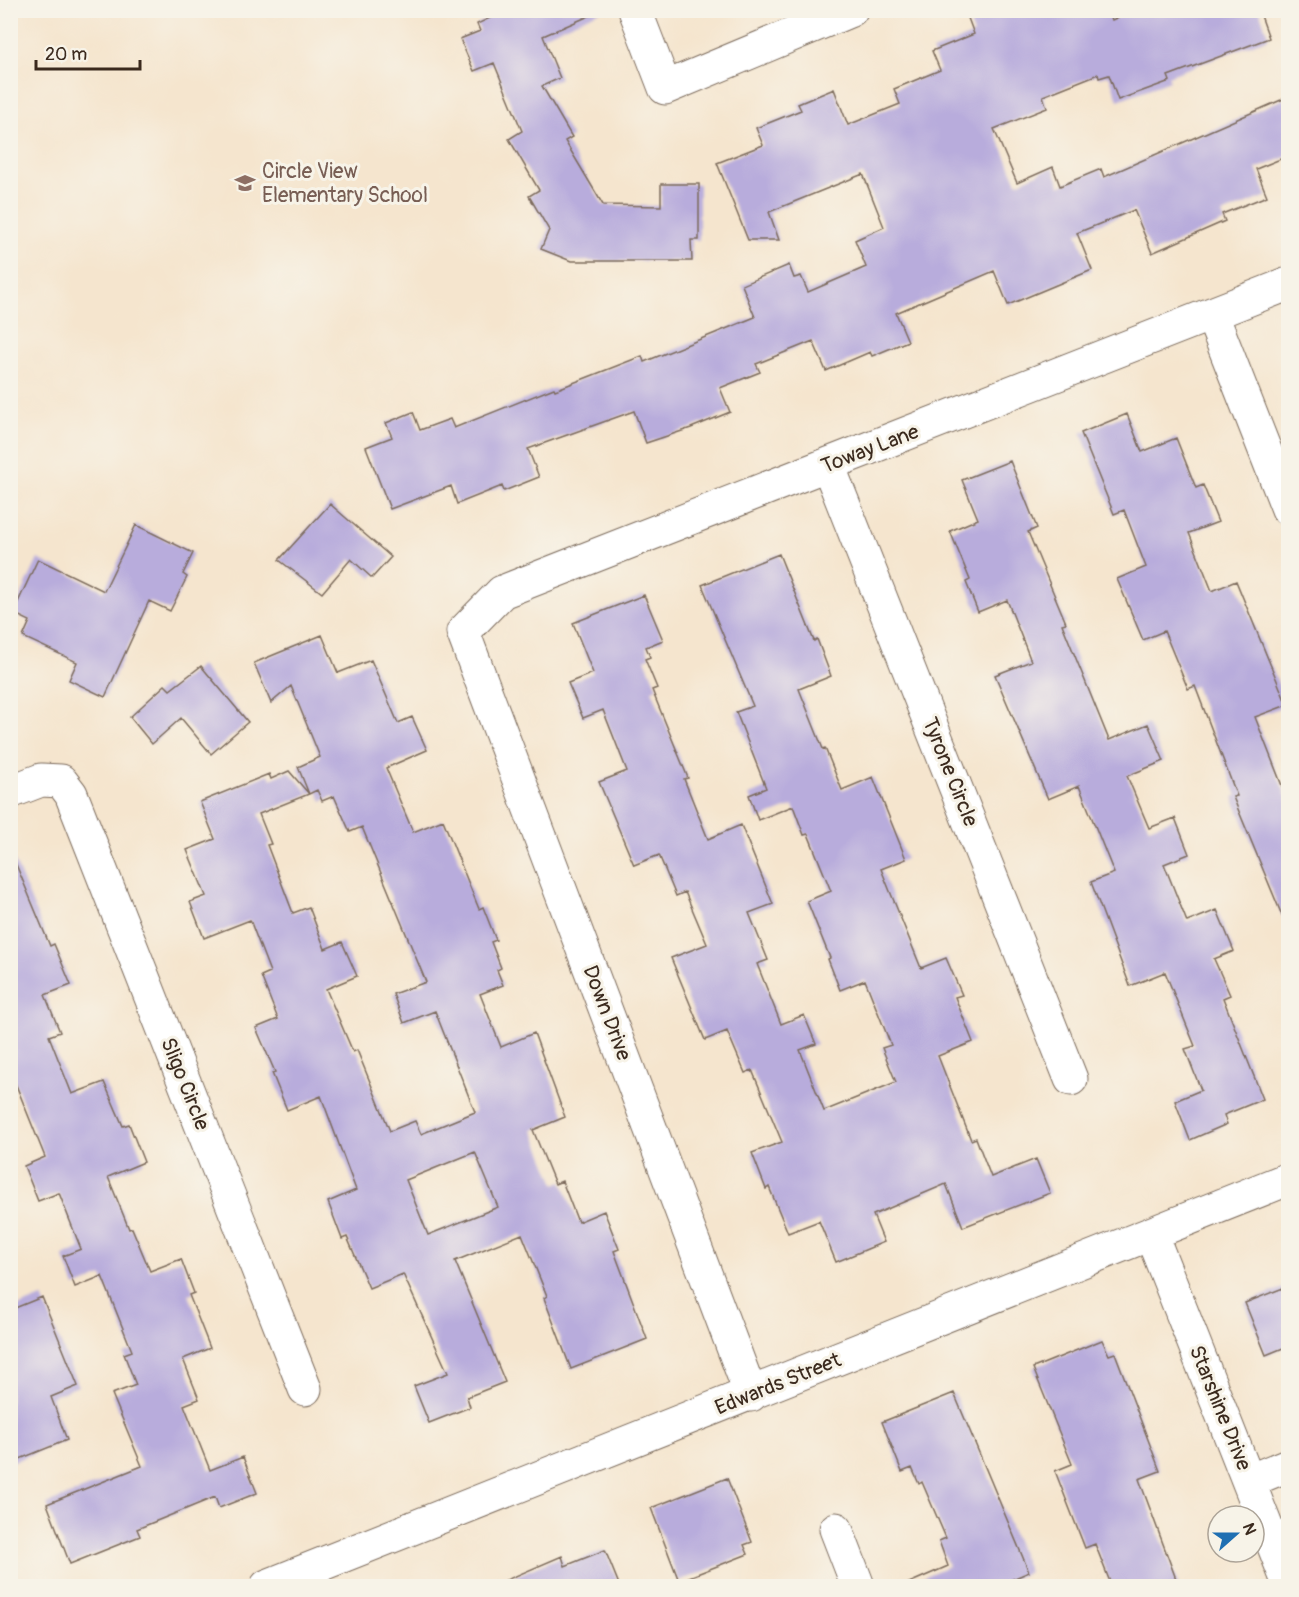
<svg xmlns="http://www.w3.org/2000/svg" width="1299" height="1597" viewBox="0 0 1299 1597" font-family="Pangolin,sans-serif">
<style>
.building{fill:#b8acdc;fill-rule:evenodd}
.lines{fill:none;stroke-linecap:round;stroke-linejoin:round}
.minor-casing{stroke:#7c6b5c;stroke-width:35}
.minor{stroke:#fff;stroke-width:33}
.labels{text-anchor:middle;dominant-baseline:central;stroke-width:6;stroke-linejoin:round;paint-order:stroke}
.education-label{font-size:21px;fill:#785e54;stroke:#f7f3e8;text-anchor:start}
.street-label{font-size:21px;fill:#3b2a1e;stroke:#f7f3e8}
</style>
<rect width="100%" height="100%" fill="#f7f3e8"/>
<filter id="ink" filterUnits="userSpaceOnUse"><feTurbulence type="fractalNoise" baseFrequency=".0167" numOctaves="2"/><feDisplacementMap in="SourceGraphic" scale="12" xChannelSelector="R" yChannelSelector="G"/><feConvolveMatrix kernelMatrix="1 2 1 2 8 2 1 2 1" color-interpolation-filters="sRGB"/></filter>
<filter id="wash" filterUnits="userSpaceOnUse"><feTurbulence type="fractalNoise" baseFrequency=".008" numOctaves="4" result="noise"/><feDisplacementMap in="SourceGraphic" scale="24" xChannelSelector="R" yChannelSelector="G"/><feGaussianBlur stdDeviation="1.35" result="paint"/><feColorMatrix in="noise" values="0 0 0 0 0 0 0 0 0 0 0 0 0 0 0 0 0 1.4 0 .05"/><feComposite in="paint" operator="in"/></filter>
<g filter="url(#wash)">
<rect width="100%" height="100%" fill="#f5e5ce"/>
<g id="blocks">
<!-- building -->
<path class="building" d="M507,10H603L543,36L560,78L542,86L572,137L565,141L603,205L661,206V184H699V240H691L692,261H571L541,249L549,230L529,196L539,190L509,139L522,131L494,63L474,71L460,39L480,31L477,24Z
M965,10H1108L1112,20L1135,10H1259L1269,38L1168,76L1170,81L1118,100L1109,75L1099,78L1098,74L1043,96L1047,108L994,129L1017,183L1053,167L1060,186L1101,169L1104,177L1288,97V156L1256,169L1267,196L1222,214L1225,221L1152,253L1134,210L1077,233L1092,270L1008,305L994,271L896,313L908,341L872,356L870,352L826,371L813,341L756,364L760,372L720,388L730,412L691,428L646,443L634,411L528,449L539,477L504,491L502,486L457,504L451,486L390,509L366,447L392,437L386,423L413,412L420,430L450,419L454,428L554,388L555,390L642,356L644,362L755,317L742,285L789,265L794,278L801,276L808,292L866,267L855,240L884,227L863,174L769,212L779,240H748L717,163L763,145L756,128L801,110L798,104L834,89L848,125L900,104L894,89L940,70L932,51L974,34Z
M1127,414L1142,452L1176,438L1196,488L1203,485L1218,522L1189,533L1212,591L1236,581L1287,705L1255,717L1288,801V930L1233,797L1237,796L1195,686L1188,689L1164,631L1143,640L1117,579L1146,567L1124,510L1114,514L1081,433Z
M1010,461L1037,528L1028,532L1066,623L1062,624L1109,740L1148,724L1164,761L1127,776L1149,828L1175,818L1189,854L1164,864L1187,922L1217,910L1234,951L1214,959L1230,995L1223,998L1263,1099L1224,1115L1227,1124L1190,1140L1175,1101L1201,1090L1185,1049L1195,1046L1165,972L1130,986L1091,882L1114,873L1079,786L1048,799L995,675L1031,661L1007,600L978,612L966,582L970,580L950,531L978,519L962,480Z
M330,504L391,557L372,578L351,559L322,593L279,560Z
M136,525L193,553L183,574L187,577L170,611L149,601L105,697L69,680L77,662L23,637L30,621L13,613L38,559L104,591Z
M779,554L814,641L817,639L831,676L799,689L823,749L825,748L842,790L873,777L906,859L881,869L921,968L946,958L962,995L955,997L973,1042L938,1056L971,1140L976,1138L991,1177L1036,1159L1050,1193L963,1227L946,1184L873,1215L884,1242L836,1262L819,1221L788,1233L769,1187L766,1189L752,1153L782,1142L752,1070L745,1073L727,1031L705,1040L671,958L707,944L685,892L676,896L659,855L634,865L599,782L627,771L603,710L583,718L568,683L593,673L573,623L644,595L663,640L646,647L650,657L645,659L657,688L652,690L688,778L684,779L708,839L741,825L773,904L749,913L768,960L757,964L781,1024L804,1015L816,1044L800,1050L824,1111L896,1082L882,1048L891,1045L865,980L840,990L828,959L830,958L807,901L831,891L808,834L804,835L793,806L758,820L749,795L766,788L736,712L753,706L702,585Z
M322,635L338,673L371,660L398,723L412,717L427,750L386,768L413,832L443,820L479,909L483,907L496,940L491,942L501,968L497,970L503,985L480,994L501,1047L534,1033L565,1117L533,1130L555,1184L562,1181L578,1222L604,1211L619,1249L614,1251L647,1339L571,1369L544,1298L547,1296L522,1234L455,1261L505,1382L467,1397L470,1407L429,1423L414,1386L448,1373L403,1274L369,1288L347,1237L342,1239L328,1202L356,1190L321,1096L287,1110L272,1073L275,1072L256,1028L278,1019L261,976L270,972L250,920L204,938L190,902L206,896L187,850L215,839L200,802L269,774L271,779L289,771L309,794L259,814L271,844L267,845L293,913L309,907L325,949L342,942L357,976L326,989L353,1052L357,1050L390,1131L415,1121L421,1134L475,1112L435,1011L404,1023L393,994L426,982L362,827L350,832L334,796L322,801L317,790L309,794L298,767L320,757L291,686L271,703L254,663ZM475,1152L498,1207L428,1235L406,1180Z
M201,666L248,722L211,754L181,718L152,744L130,717L165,685L170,690Z
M10,850L50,946L54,944L71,985L45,995L60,1032L49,1036L72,1094L104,1082L123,1126L129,1124L144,1162L108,1177L129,1229L132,1228L150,1271L181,1259L194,1293L189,1295L210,1348L183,1359L199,1399L184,1405L210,1470L243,1457L257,1493L219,1508L215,1497L137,1529L140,1536L70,1564L47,1504L142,1466L112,1394L136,1385L124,1354L132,1351L102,1276L75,1287L63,1256L81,1249L59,1193L38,1201L24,1166L45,1157L10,1070Z
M1288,1286V1346L1266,1355L1245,1303Z
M42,1297L78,1386L51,1397L67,1440L10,1463V1310Z
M1102,1340L1109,1355L1115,1353L1160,1471L1139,1479L1179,1587H1112L1095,1544L1085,1548L1055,1471L1072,1464L1033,1368Z
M954,1393L1029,1572L994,1587H900L948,1566L939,1541L946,1538L922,1482L919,1484L912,1468L902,1472L882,1422Z
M727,1478L752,1542L744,1545L748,1554L679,1581L651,1508Z
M605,1550L620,1587H490L562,1556L565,1566Z"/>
</g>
</g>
<g filter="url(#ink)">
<use href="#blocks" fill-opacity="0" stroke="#7c6b5c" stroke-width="1.5"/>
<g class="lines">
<!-- minor casing -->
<g class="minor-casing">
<path id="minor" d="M635,10L665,88L851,10
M1212,315L1288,509
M828,465L1071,1079
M10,792L41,780L61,781L71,794L305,1389
M1151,1234L1288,1582
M751,1395L463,632L502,592L1288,284
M1249,1481L1288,1465
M836,1529L858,1586
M267,1586L1288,1179"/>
</g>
<!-- minor -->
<use href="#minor" class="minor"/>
</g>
</g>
<!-- icons -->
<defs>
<g id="school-bare" transform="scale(1.62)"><path d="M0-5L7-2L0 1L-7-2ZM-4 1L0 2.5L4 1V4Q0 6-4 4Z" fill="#8d6e63" stroke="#f7f3e8" stroke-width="2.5" paint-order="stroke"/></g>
</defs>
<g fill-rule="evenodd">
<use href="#school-bare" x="245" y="183"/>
</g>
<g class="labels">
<!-- education labels -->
<g class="education-label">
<text x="262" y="171">Circle View<tspan x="262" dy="24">Elementary School</tspan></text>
</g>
<!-- street labels -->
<g class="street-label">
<text transform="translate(870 449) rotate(-21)">Toway Lane</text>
<text transform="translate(950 772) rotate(68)">Tyrone Circle</text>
<text transform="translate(607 1013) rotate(69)">Down Drive</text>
<text transform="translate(185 1084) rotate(68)">Sligo Circle</text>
<text transform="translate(778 1384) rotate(-22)">Edwards Street</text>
<text transform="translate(1220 1408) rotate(68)">Starshine Drive</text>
</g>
</g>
<!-- margin -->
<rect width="1299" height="1597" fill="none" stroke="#f7f3e8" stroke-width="36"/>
<!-- north arrow -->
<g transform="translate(1236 1534) rotate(69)"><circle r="28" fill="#f7f3e8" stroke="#aca397" stroke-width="1.5"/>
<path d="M0-4.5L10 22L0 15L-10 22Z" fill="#1f6fb2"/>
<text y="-9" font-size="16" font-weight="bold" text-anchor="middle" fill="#3b2a1e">N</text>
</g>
<!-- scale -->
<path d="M36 60v9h104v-9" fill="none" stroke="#3b2a1e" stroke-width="3"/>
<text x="45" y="60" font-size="18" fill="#3b2a1e" stroke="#f7f3e8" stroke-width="4.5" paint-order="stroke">20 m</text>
</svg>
